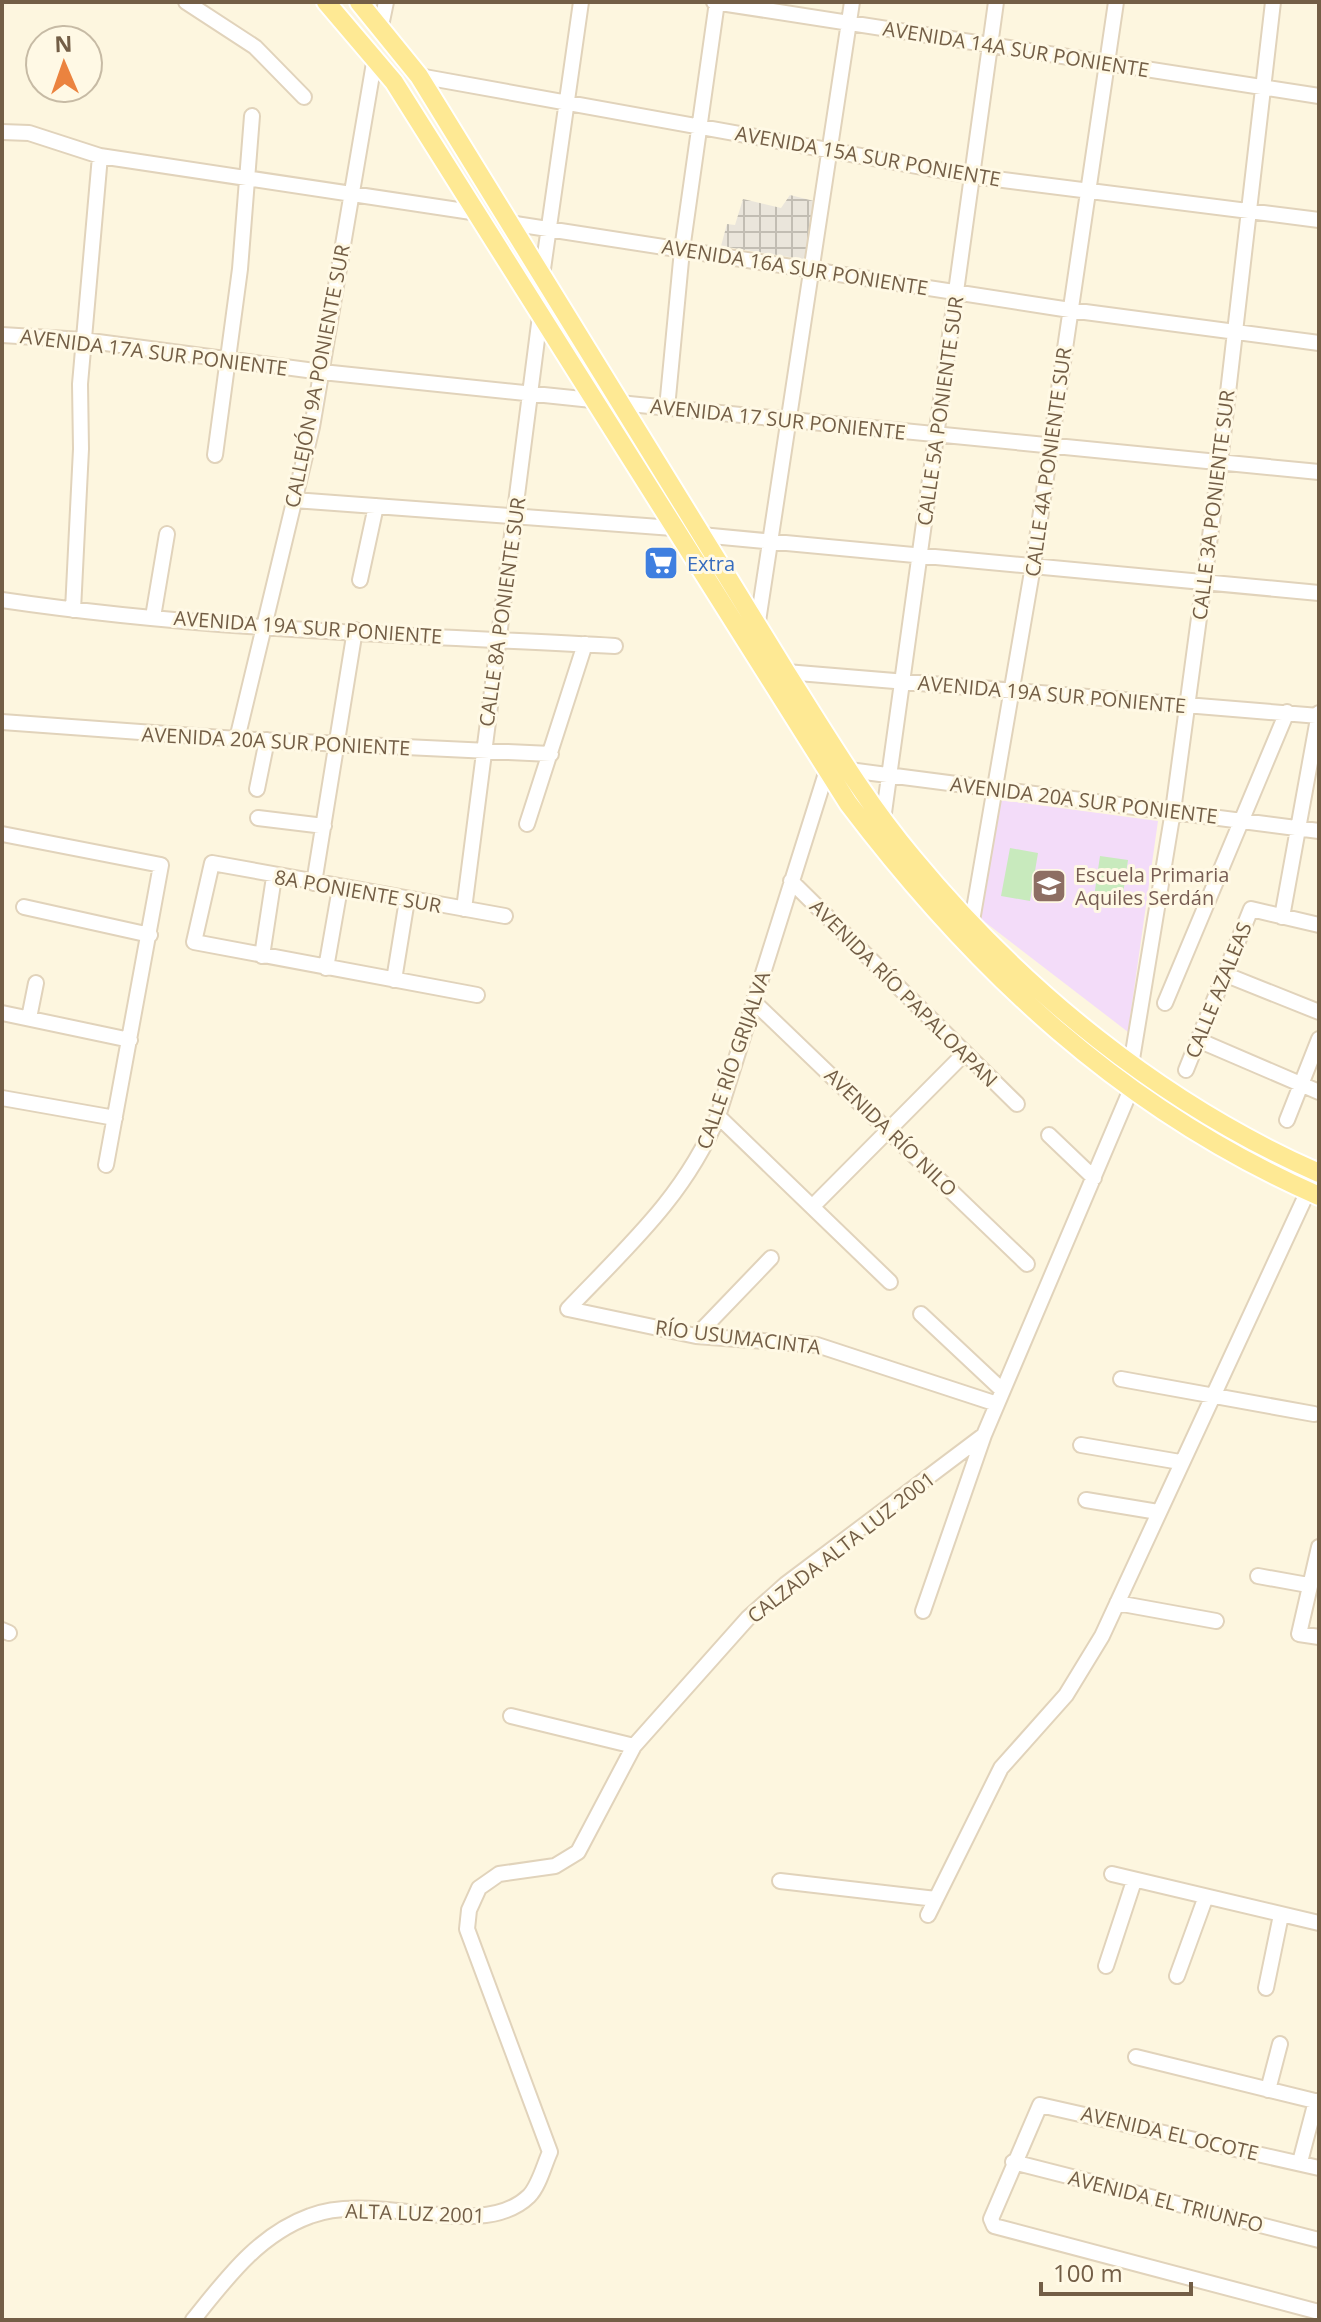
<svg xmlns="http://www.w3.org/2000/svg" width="1321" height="2322" viewBox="0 0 1321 2322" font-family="'Open Sans',sans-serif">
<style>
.industrial{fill:url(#industrial-grid)}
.education{fill:#f3dcf9}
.grass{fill:#c8eabd}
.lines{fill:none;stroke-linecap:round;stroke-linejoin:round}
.minor-casing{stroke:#e1d3bb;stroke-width:18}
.major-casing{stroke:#fff;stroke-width:22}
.minor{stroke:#fff;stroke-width:14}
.major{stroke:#fee994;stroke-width:18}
.labels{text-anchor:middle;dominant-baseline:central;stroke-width:6;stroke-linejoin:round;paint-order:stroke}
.street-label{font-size:20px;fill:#735e46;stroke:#fff9e5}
.shop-label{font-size:20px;fill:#366cbe;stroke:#fff9e5;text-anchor:start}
.education-label{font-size:20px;fill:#785e54;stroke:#fff9e5;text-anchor:start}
</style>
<defs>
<pattern id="industrial-grid" width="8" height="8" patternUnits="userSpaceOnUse" patternTransform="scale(2)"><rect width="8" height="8" fill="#eae5db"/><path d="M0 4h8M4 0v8" fill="none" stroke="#c2bdb3"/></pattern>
</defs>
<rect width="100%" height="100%" fill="#fdf6df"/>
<!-- industrial -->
<path class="industrial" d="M790,195L818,202L808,260L721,246L727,224L735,225L743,199L781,208Z"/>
<!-- education -->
<path class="education" d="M1001,800L1158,821L1128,1032L981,919Z"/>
<!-- grass -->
<path class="grass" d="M1010,848L1038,853L1030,901L1001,896Z
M1100,856L1128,860L1122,901L1094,897Z"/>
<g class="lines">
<!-- minor casing -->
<g class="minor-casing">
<path id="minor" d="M186,2L255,47L304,97
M714,2L1319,96
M381,26L386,2
M419,76L972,176L1319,220
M2,132L29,133L100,156L478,213
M509,223L1070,310L1319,343
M542,276L581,2
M2,335L83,340L322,372L592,400
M619,403L1319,472
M667,408L682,250L717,2
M215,455L240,269L252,116
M294,500L673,528
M701,535L1319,593
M360,580L376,506
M2,600C204,630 411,635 615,646
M73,610L81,449L80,384L100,156
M153,617L167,534
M757,628L852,2
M786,672L1319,716
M2,722L237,739L551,754
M237,739L312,427L375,57
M849,770L1319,831
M257,789L267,740
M258,818L324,826
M883,820L996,2
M527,824L585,644
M2,834L161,865L106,1165
M791,881L1017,1104
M314,883L355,630
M24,907L150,935
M464,909L540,316
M1282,917L1319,713
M972,921L1033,566L1116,2
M262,956L274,877
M326,968L340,888
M1224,974L1319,1012
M394,980L407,900
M477,995L194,942L212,863L505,916
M753,1001L1027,1264
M1165,1003L1287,712
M2,1013L130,1040
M29,1018L36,983
M1198,1040L1319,1092
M1131,1065L1173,811L1220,462L1273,2
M1186,1070L1251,909L1319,925
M2,1098L115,1118
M718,1116L890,1282
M1287,1120L1319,1039
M1049,1135L1094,1178
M813,1206L964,1054
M568,1309C627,1247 685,1196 718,1116L827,770
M568,1309L696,1336L817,1345L997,1404
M921,1314L1002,1390
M696,1336L771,1258
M1121,1379L1314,1414
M1081,1445L1180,1462
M1086,1500L1158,1512
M1319,1547L1299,1634L1319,1637
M1258,1576L1308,1585
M1117,1603L1216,1621
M923,1611L984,1435
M2,1630L9,1633
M511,1716L634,1746
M1112,1874L1319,1923
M780,1881L936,1899
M928,1915L1001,1768L1066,1695L1102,1636L1308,1191
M1106,1966L1134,1881
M1177,1976L1205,1899
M1266,1988L1281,1915
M1136,2057L1319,2102
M1268,2090L1280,2044
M1013,2162L1319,2240
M1300,2162L1316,2101
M1319,2168L1040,2105L991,2219L994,2226L1319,2312
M193,2320C226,2279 258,2235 310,2216C375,2190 481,2243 529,2196C539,2186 544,2165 550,2152L467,1929L469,1910L479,1888L499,1874L555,1866L578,1852L634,1746L748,1618L786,1584L984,1435L1131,1089"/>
</g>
<!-- major casing -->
<g class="major-casing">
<path id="major" d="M326,2L394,82L848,803C976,972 1123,1110 1319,1196
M359,2L419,76L786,672C826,735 865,801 913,858C1022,990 1162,1104 1319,1173"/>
</g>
<!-- minor -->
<use href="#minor" class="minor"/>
<!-- major -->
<use href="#major" class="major"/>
</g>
<!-- icons -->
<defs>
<g id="supermarket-square" transform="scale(1.8)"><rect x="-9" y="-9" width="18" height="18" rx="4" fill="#3f7fe0" stroke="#fff9e5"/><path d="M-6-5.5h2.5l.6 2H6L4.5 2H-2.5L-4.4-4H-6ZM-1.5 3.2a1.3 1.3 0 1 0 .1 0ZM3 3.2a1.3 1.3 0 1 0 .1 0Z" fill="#fff"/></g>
<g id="school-square" transform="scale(1.8)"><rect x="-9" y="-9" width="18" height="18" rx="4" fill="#8d6e63" stroke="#fff9e5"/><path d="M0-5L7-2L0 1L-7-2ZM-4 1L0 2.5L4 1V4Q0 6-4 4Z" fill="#fff"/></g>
</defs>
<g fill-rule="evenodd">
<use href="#supermarket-square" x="661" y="563"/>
<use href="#school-square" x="1049" y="886"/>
</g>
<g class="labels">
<!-- street labels -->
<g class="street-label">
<text transform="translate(1016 49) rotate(9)">AVENIDA 14A SUR PONIENTE</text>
<text transform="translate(868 156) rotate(10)">AVENIDA 15A SUR PONIENTE</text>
<text transform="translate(795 267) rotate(9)">AVENIDA 16A SUR PONIENTE</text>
<text transform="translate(154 352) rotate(7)">AVENIDA 17A SUR PONIENTE</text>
<text transform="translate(317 376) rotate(-79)">CALLEJÓN 9A PONIENTE SUR</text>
<text transform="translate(940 411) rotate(-82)">CALLE 5A PONIENTE SUR</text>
<text transform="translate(778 419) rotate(6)">AVENIDA 17 SUR PONIENTE</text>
<text transform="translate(1048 462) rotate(-82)">CALLE 4A PONIENTE SUR</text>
<text transform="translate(1213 505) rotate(-83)">CALLE 3A PONIENTE SUR</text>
<text transform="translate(502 612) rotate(-82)">CALLE 8A PONIENTE SUR</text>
<text transform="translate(308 627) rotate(4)">AVENIDA 19A SUR PONIENTE</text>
<text transform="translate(1052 694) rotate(5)">AVENIDA 19A SUR PONIENTE</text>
<text transform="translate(276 741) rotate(3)">AVENIDA 20A SUR PONIENTE</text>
<text transform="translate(1084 800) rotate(7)">AVENIDA 20A SUR PONIENTE</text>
<text transform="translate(358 891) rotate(10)">8A PONIENTE SUR</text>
<text transform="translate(1218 990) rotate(-68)">CALLE AZALEAS</text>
<text transform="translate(904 993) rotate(45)">AVENIDA RÍO PAPALOAPAN</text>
<text transform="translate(733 1060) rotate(-71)">CALLE RÍO GRIJALVA</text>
<text transform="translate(891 1132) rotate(44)">AVENIDA RÍO NILO</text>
<text transform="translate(738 1337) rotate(7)">RÍO USUMACINTA</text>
<text transform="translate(841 1547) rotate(-38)">CALZADA ALTA LUZ 2001</text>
<text transform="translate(1170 2133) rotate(13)">AVENIDA EL OCOTE</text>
<text transform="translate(1166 2201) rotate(14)">AVENIDA EL TRIUNFO</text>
<text transform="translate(415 2213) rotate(2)">ALTA LUZ 2001</text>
</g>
<!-- shop labels -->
<g class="shop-label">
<text x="687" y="563">Extra</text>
</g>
<!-- education labels -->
<g class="education-label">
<text x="1075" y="874">Escuela Primaria<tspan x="1075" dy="23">Aquiles Serdán</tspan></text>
</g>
</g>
<!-- border -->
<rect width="1321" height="2322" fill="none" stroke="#735e46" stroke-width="8"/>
<!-- north arrow -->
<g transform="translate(64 64) rotate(358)"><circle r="38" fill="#fff9e5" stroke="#c7bba5" stroke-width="2"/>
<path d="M0-6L14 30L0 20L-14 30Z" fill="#eb833f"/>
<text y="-12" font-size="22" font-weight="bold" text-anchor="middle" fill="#735e46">N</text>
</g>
<!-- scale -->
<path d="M1041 2282v12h150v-12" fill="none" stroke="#735e46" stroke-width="4"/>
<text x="1053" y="2282" font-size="24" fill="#735e46" stroke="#fff9e5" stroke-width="6" paint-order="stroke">100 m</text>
</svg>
